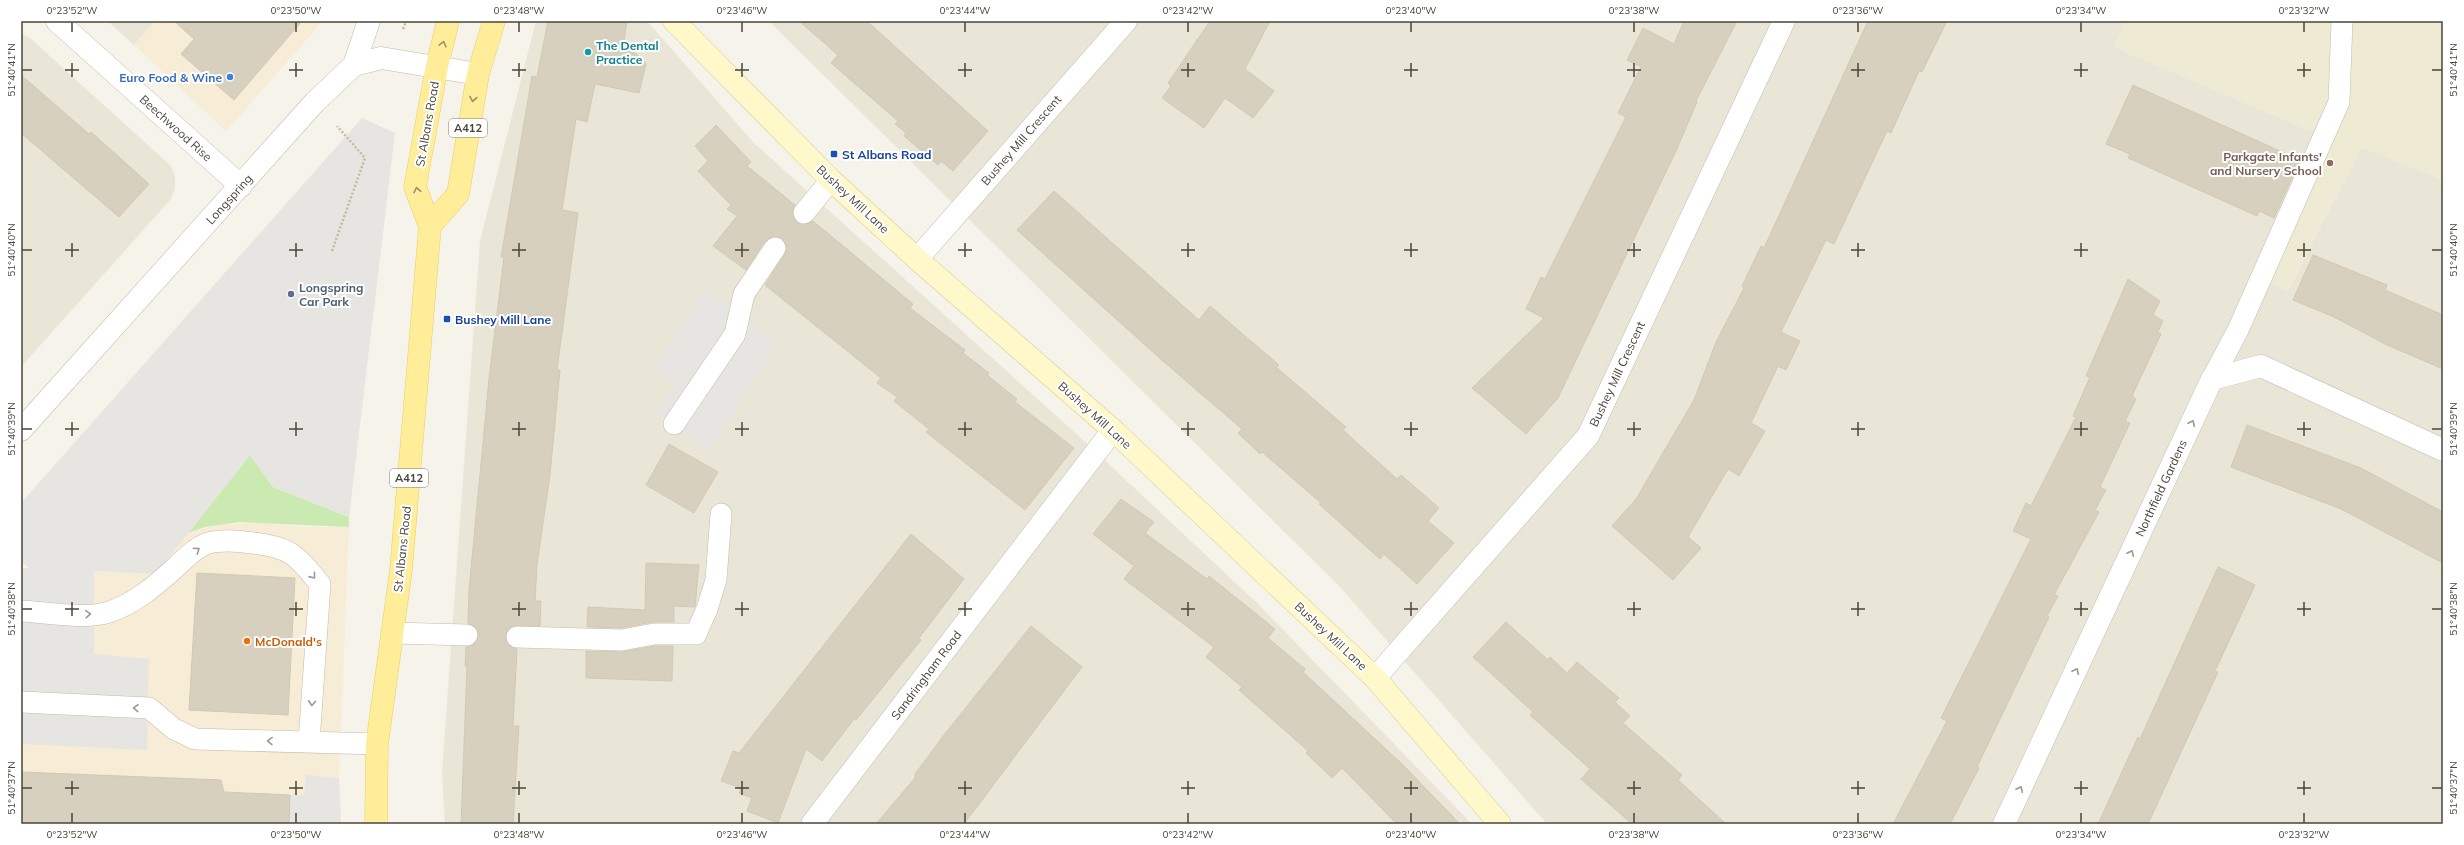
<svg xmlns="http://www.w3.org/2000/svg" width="2464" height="845" viewBox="0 0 2464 845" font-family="Mulish,sans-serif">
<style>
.residential{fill:#e9e6d8}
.commercial{fill:#f7ecd5}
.education{fill:#efead4}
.green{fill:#cbeab2}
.parking{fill:#e7e5e1}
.building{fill:#d7d0bf;stroke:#d3c9b2}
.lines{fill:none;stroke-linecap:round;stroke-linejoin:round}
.lane-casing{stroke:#c1bcac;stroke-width:22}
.street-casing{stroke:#c1bcac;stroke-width:23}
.secondary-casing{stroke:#d6cc99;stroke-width:23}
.primary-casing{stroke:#e8cf66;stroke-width:23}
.path{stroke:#c4ba9d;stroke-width:2.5;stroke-dasharray:2 2;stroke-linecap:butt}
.lane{stroke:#fff;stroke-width:21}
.street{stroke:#fff;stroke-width:22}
.secondary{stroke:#fff8ca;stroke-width:22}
.primary{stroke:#ffed99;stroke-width:22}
.oneway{stroke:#9b9164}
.oneway2{stroke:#9b9992}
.ticks{fill:none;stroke:#4a4538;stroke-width:1.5}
.culture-dot{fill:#0f9aa8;stroke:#fff;stroke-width:1.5}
.shop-dot{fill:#3f7fe0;stroke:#fff;stroke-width:1.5}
.transit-dot{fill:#1a4fb4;stroke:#fff;stroke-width:1.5}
.education-dot{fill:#8d6e63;stroke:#fff;stroke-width:1.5}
.service-dot{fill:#5c6f8a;stroke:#fff;stroke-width:1.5}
.food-dot{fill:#e8710a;stroke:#fff;stroke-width:1.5}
.labels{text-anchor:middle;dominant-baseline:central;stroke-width:4;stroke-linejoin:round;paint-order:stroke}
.shield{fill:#fff;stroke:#807d74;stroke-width:1}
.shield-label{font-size:11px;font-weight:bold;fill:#4a4538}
.culture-label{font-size:12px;font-weight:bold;fill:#0d838f;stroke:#fff;text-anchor:start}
.shop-label{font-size:12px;font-weight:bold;fill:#366cbe;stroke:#fff;text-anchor:end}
.street-label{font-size:12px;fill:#4a4538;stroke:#fff}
.transit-label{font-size:12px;font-weight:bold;fill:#164399;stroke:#fff;text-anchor:start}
.education-label{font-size:12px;font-weight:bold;fill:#785e54;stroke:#fff;text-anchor:end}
.service-label{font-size:12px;font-weight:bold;fill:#4e5e75;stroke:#fff;text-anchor:start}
.food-label{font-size:12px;font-weight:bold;fill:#c56008;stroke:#fff;text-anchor:start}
.neatline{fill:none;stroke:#4a4538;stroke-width:1.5}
.ticks-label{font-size:10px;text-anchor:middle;fill:#4a4538}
</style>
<rect width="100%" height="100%" fill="#f5f3ea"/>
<!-- residential -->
<path class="residential" d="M108,21H155L134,45Z
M536,21H647L754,143L1082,439L1257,603L1472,824H445L442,773L480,241Z
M769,21H2126L2114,47L2320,135L2288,291L2361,147L2443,180V824H1547L1340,587Z
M21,33L30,38L171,166L175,176V189L170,200L21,367Z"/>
<!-- commercial -->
<path class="commercial" d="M155,21H323L226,131L134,45Z
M261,522L301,527H349L339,778L341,824H21V568L156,574L188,533L215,525Z"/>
<!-- education -->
<path class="education" d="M2126,21H2443V180L2361,147L2287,292L2263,281L2320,135L2114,47Z"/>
<!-- green -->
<path class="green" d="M250,455L273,487L349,517V527L239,522L205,527L188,533Z"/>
<!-- parking -->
<path class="parking" d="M362,118L395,133L349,517L273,487L250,455L156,574L94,571V654L149,659L147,750L21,744V568H29L21,561V503Z
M705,290L728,304L725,310L778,344L709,450L655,415L676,383L654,368Z
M306,775L339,778L341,824H289L290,795H304Z"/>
<!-- building -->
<path class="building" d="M174,21H302L234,100L181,54L194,39Z
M548,21H627L624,41L646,64L639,93L595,84L587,122L576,119L562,210L578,213L557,370H560L550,475L537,565L535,601H541L540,626H512L505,636L507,643L517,649L513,726H519L513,824H461L467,666H465L466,647L473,645L479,636L477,629L468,623L469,590L489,379L504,257H501L532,76L537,77Z
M799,21H867L988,131L953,171L941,161L938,165L904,136L906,133L895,124L898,121L831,63L838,55Z
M1210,21H1270L1245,69L1274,91L1253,118L1225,98L1204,128L1162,98L1171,86L1168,83Z
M1684,21H1737L1696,101L1697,102L1676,151L1558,398L1526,434L1472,388L1544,318L1526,309L1541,277L1545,279L1626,117L1618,113L1641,67L1627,60L1643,28L1674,44Z
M1868,21H1947L1922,72L1919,71L1891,133L1887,131L1834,244L1826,240L1781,332L1800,341L1786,370L1778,366L1751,423L1765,431L1739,476L1728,469L1688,537L1701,548L1673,580L1612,526L1636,499L1694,400L1716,342L1744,288L1742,286L1761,246L1764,248Z
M21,75L89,134L91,132L149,184L119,217L21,133Z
M2133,85L2300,160L2274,218L2259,211L2257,216L2128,158L2130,154L2106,144Z
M716,125L751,162L747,166L795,205L792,211L796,222L802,225L813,221L913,304L910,308L965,350L963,353L989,373L987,375L1017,399L1015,402L1074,448L1025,510L926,432L929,429L894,401L897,397L877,383L881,378L765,285L785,254L787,248L782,238L775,236L765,241L746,270L713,246L737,216L727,209L731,205L698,171L708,161L695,146Z
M1054,191L1199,320L1210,306L1279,365L1276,367L1346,427L1343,430L1397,479L1401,475L1439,508L1428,521L1454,543L1417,584L1384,554L1380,559L1319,504L1321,503L1262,452L1260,454L1238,433L1242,429L1164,362L1017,230Z
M2313,255L2387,285L2385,290L2443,315V369L2387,345L2334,317L2293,300Z
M2128,279L2160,301L2153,315L2163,321L2158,332L2161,334L2132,396L2136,399L2125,421L2130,423L2100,487L2106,490L2095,510L2099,512L2054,595L2058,596L2047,616L2049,617L1977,767L1979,768L1950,824H1893L1947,721L1941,718L2031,539L2013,531L2026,503L2031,506L2076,417L2073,416L2090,377L2086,376Z
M2247,425L2361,468L2443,512V563L2341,509L2231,467Z
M669,444L718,472L694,513L646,485Z
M1121,499L1154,522L1145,533L1207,579L1209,576L1275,629L1268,638L1305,669L1303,672L1402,764L1460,824H1397L1342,768L1332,778L1306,753L1308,751L1239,690L1242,687L1206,657L1214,647L1124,579L1134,566L1093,534Z
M911,534L964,579L919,638L921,640L856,720L854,719L822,761L806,749L778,823L747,811L752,798L739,793L741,788L721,781L733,751L739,753Z
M646,563L699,565L695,607L674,606V622H652L621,628L587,627L588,607L645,610Z
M2218,567L2255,585L2215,671L2218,672L2148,824H2098L2138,737L2140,739Z
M197,573L295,578L288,715L189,710Z
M1506,622L1548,660L1550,657L1567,673L1577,662L1619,698L1615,702L1630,716L1623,723L1682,775L1678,780L1726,824H1632L1581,779L1590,769L1530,715L1533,712L1473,657Z
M1031,626L1082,667L964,824H876L915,778V774L944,735Z
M655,646H673L672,681L586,678V651L622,652Z
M21,772L221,780L224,792L290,795L289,824H21Z"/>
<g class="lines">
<!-- lane casing -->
<g class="lane-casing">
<path id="lane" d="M804,213L831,180
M2212,379L2238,330L2339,102L2342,21
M674,424L735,334L744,294L775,248
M21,611C46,612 86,620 109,612C134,604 155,586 174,569C183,560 196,547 208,543C223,539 239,541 253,543C291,547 297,556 320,584L309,742
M392,633L467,635
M517,637L622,640L654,634H696L707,609L716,580L721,514
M21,702L149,708L174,729L195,739L377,744"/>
</g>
<!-- street casing -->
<g class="street-casing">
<path id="street" d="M57,21L241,186
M354,65L369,21
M917,259L1126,21
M21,430L315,102L354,65L381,58L478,74
M1375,678L1588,436L1784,21
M812,824L1113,430
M2004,824L2212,379L2261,366L2443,450"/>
</g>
<!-- secondary casing -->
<g class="secondary-casing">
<path id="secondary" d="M674,21L831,180L917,259L1113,430L1375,678L1500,824"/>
</g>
<!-- primary casing -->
<g class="primary-casing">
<path id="primary" d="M430,226L458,194L478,74L494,21
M376,824L377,744L401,570L430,226L415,187L437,66L448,21"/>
</g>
<!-- path -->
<path class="path" d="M403,29L406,21
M332,251L365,158L337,126"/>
<!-- lane -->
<use href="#lane" class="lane"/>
<!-- street -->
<use href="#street" class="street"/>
<!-- secondary -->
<use href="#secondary" class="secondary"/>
<!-- primary -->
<use href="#primary" class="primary"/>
</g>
<!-- one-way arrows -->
<defs><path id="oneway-chevron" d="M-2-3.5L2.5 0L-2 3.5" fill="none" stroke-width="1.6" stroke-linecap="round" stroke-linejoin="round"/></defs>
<g class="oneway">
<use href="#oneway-chevron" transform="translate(443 44) rotate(-76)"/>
<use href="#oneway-chevron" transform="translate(473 99) rotate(100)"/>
<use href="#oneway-chevron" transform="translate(417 190) rotate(-101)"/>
</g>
<g class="oneway2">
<use href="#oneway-chevron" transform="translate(2192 423) rotate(-65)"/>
<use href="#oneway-chevron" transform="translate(197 550) rotate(-34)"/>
<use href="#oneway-chevron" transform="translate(2131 553) rotate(-65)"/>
<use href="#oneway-chevron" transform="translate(313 576) rotate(51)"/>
<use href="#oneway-chevron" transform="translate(88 614) rotate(-4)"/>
<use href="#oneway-chevron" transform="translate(2076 671) rotate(-65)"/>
<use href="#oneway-chevron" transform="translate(312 703) rotate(94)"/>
<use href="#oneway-chevron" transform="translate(136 708) rotate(-177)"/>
<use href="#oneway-chevron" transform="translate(270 741) rotate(-178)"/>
<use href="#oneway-chevron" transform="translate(2020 789) rotate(-65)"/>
</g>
<!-- ticks -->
<path class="ticks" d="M72,22V32M296,22V32M519,22V32M742,22V32M965,22V32M1188,22V32M1411,22V32M1634,22V32M1858,22V32M2081,22V32M2304,22V32M72,63V77M296,63V77M519,63V77M742,63V77M965,63V77M1188,63V77M1411,63V77M1634,63V77M1858,63V77M2081,63V77M2304,63V77M22,70H32M65,70H79M289,70H303M512,70H526M735,70H749M958,70H972M1181,70H1195M1404,70H1418M1627,70H1641M1851,70H1865M2074,70H2088M2297,70H2311M2432,70H2442M72,243V257M296,243V257M519,243V257M742,243V257M965,243V257M1188,243V257M1411,243V257M1634,243V257M1858,243V257M2081,243V257M2304,243V257M22,250H32M65,250H79M289,250H303M512,250H526M735,250H749M958,250H972M1181,250H1195M1404,250H1418M1627,250H1641M1851,250H1865M2074,250H2088M2297,250H2311M2432,250H2442M72,422V436M296,422V436M519,422V436M742,422V436M965,422V436M1188,422V436M1411,422V436M1634,422V436M1858,422V436M2081,422V436M2304,422V436M22,429H32M65,429H79M289,429H303M512,429H526M735,429H749M958,429H972M1181,429H1195M1404,429H1418M1627,429H1641M1851,429H1865M2074,429H2088M2297,429H2311M2432,429H2442M72,602V616M296,602V616M519,602V616M742,602V616M965,602V616M1188,602V616M1411,602V616M1634,602V616M1858,602V616M2081,602V616M2304,602V616M22,609H32M65,609H79M289,609H303M512,609H526M735,609H749M958,609H972M1181,609H1195M1404,609H1418M1627,609H1641M1851,609H1865M2074,609H2088M2297,609H2311M2432,609H2442M72,781V795M296,781V795M519,781V795M742,781V795M965,781V795M1188,781V795M1411,781V795M1634,781V795M1858,781V795M2081,781V795M2304,781V795M22,788H32M65,788H79M289,788H303M512,788H526M735,788H749M958,788H972M1181,788H1195M1404,788H1418M1627,788H1641M1851,788H1865M2074,788H2088M2297,788H2311M2432,788H2442M72,813V823M296,813V823M519,813V823M742,813V823M965,813V823M1188,813V823M1411,813V823M1634,813V823M1858,813V823M2081,813V823M2304,813V823"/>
<!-- markers -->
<circle class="culture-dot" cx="588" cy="52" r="4"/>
<circle class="shop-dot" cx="230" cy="77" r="4"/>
<g class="transit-dot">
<rect x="830" y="150" width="8" height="8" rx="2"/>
<rect x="443" y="315" width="8" height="8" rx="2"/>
</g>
<circle class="education-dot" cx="2330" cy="163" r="4"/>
<circle class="service-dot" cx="291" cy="294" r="4"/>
<circle class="food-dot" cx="247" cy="641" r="4"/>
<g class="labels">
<!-- shield labels -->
<g class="shield">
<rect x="449" y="119" width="38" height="18" rx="3"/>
<rect x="390" y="469" width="38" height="18" rx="3"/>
</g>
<g class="shield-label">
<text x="468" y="128">A412</text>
<text x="409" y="478">A412</text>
</g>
<!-- culture labels -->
<g class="culture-label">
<text x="596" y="45">The Dental<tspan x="596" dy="14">Practice</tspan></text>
</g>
<!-- shop labels -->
<g class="shop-label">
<text x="222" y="77">Euro Food &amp; Wine</text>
</g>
<!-- street labels -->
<g class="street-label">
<text transform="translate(427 124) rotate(-80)">St Albans Road</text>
<text transform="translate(176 128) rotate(42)">Beechwood Rise</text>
<text transform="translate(1021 140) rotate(-49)">Bushey Mill Crescent</text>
<text transform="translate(229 199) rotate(-48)">Longspring</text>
<text transform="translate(853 199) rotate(43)">Bushey Mill Lane</text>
<text transform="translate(1617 374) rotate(-65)">Bushey Mill Crescent</text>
<text transform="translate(1095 415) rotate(42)">Bushey Mill Lane</text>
<text transform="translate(2161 488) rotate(-65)">Northfield Gardens</text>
<text transform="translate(402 549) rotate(-84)">St Albans Road</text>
<text transform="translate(1331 636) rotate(43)">Bushey Mill Lane</text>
<text transform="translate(926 675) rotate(-53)">Sandringham Road</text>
</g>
<!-- transit labels -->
<g class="transit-label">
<text x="842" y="154">St Albans Road</text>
<text x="455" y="319">Bushey Mill Lane</text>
</g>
<!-- education labels -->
<g class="education-label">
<text x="2322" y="156">Parkgate Infants'<tspan x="2322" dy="14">and Nursery School</tspan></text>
</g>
<!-- service labels -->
<g class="service-label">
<text x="299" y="287">Longspring<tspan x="299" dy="14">Car Park</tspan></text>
</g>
<!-- food labels -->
<g class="food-label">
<text x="255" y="641">McDonald's</text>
</g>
</g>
<!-- border -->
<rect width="2464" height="845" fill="none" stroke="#ffffff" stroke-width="44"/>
<rect x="22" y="22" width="2420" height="801" class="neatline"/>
<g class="ticks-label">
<text x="72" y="14">0°23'52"W</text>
<text x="296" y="14">0°23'50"W</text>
<text x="519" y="14">0°23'48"W</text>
<text x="742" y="14">0°23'46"W</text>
<text x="965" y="14">0°23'44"W</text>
<text x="1188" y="14">0°23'42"W</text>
<text x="1411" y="14">0°23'40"W</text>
<text x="1634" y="14">0°23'38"W</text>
<text x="1858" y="14">0°23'36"W</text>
<text x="2081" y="14">0°23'34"W</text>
<text x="2304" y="14">0°23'32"W</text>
<text transform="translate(11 70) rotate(-90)" y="4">51°40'41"N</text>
<text transform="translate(2453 70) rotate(-90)" y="4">51°40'41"N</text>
<text transform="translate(11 250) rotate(-90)" y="4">51°40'40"N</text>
<text transform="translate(2453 250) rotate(-90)" y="4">51°40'40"N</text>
<text transform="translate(11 429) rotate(-90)" y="4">51°40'39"N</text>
<text transform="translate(2453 429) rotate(-90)" y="4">51°40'39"N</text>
<text transform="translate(11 609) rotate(-90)" y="4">51°40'38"N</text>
<text transform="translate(2453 609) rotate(-90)" y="4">51°40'38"N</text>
<text transform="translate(11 788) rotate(-90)" y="4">51°40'37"N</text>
<text transform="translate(2453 788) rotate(-90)" y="4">51°40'37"N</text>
<text x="72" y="838">0°23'52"W</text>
<text x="296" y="838">0°23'50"W</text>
<text x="519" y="838">0°23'48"W</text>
<text x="742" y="838">0°23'46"W</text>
<text x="965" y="838">0°23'44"W</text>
<text x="1188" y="838">0°23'42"W</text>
<text x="1411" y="838">0°23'40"W</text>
<text x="1634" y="838">0°23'38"W</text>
<text x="1858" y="838">0°23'36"W</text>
<text x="2081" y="838">0°23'34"W</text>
<text x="2304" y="838">0°23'32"W</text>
</g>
</svg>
